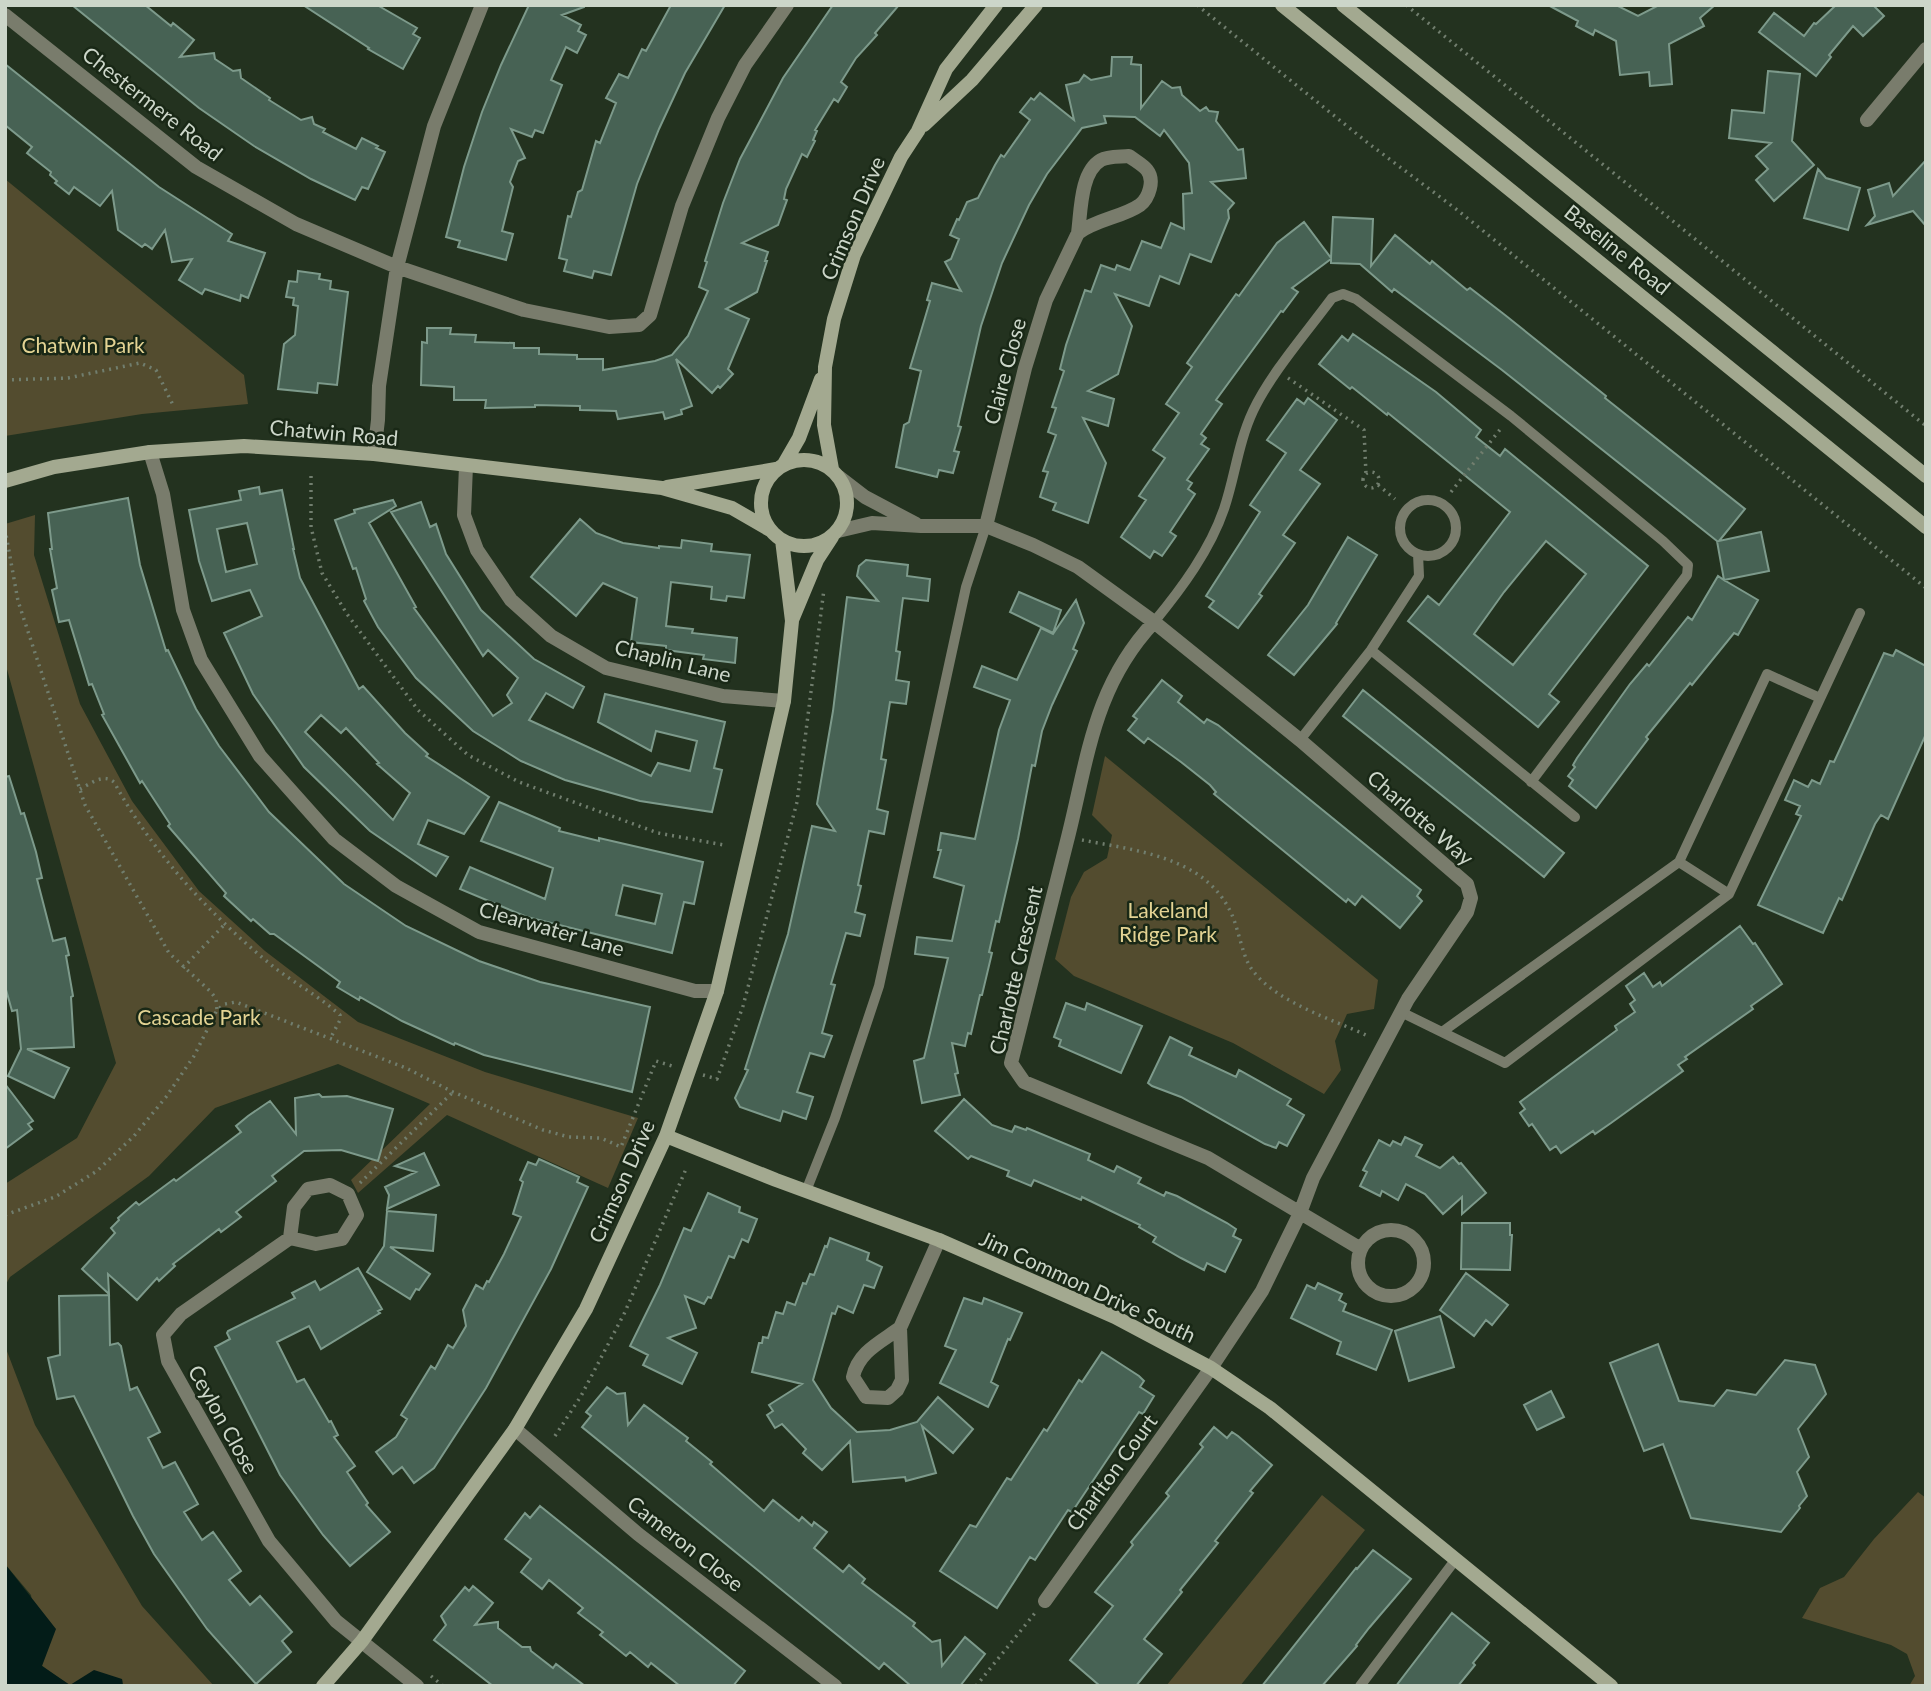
<svg xmlns="http://www.w3.org/2000/svg" width="1931" height="1691" viewBox="0 0 1931 1691" font-family="Lato,sans-serif">
<style>
.green{fill:#534c2f}
.water{fill:#031c18}
.building{fill:#476254;stroke:#7d9a8b;stroke-width:2;fill-rule:evenodd}
.lines{fill:none;stroke-linecap:round;stroke-linejoin:round}
.path{stroke:#717e6e;stroke-width:3.5;stroke-dasharray:2 5;stroke-linecap:butt}
.lane{stroke:#797c6c;stroke-width:10}
.street{stroke:#797c6c;stroke-width:14}
.secondary{stroke:#a3a990;stroke-width:14}
.labels{text-anchor:middle;dominant-baseline:central;stroke-width:5;stroke-linejoin:round;paint-order:stroke}
.street-label{font-size:21px;fill:#ccd6c9;stroke:#192816}
.park-label{font-size:21px;fill:#e3d393;stroke:#192816}
</style>
<rect width="100%" height="100%" fill="#23321f"/>
<!-- green -->
<path class="green" d="M5,179L244,375L248,404L142,414L5,436Z
M35,515L34,555L80,704L132,801L199,891L265,951L358,1022L485,1072L638,1118L608,1188L447,1115L358,1193L351,1180L430,1104L338,1064L215,1108L149,1176L10,1277L5,1286V1184L77,1138L116,1063L5,662V524Z
M1105,756L1378,980L1374,1009L1347,1014L1335,1041L1341,1070L1324,1094L1233,1043L1074,976L1055,959L1071,897L1084,872L1107,858L1112,835L1092,815Z
M5,1346L35,1425L142,1606L214,1686H123L122,1679L70,1686L41,1665L31,1595L5,1564Z
M1918,1492L1926,1498V1686H1909L1915,1676L1907,1654L1891,1645L1802,1618L1820,1588L1844,1577L1874,1539Z
M1322,1495L1365,1530L1240,1686H1166Z"/>
<!-- water -->
<path class="water" d="M5,1564L56,1629L42,1666L70,1685L94,1670L122,1679L123,1686H5Z"/>
<!-- building -->
<path class="building" d="M72,5H145L171,26L173,23L194,40L180,57L214,53L215,59L233,71L240,70L241,78L270,98L269,100L301,120L312,117L314,124L325,129L323,132L356,149L362,138L378,146L376,148L385,152L368,189L362,187L355,200L311,179L254,146L199,108Z
M303,5H377L417,28L413,34L420,38L403,69L368,49L369,48Z
M529,5H584V7L562,15L581,25L578,31L586,35L577,53L566,47L551,80L562,85L543,133L535,130L532,137L511,129L525,158L518,161L510,182L513,187L502,231L513,234L506,260L458,247L460,241L446,237L464,167L482,112L501,65Z
M671,5H725L685,73L659,129L637,184L611,275L594,271L592,278L564,271L567,260L559,258L568,216L571,217L578,192L582,190L596,141L600,143L616,103L606,98L619,74L628,78L642,49L646,51Z
M833,5H899L875,33L877,35L856,58L841,82L847,87L838,102L834,99L815,130L817,131L813,140L815,141L807,157L802,154L786,189L784,199L787,200L778,225L742,243L768,252L765,261H767L757,292L726,309L749,319L728,369L733,374L720,388L718,386L712,393L676,359L692,406L681,410L682,414L665,419L663,412L618,419L616,411L580,410V406L535,405V407L485,408L486,400H454V387L421,385L422,342L427,343V328H451L450,334L476,335L475,342L514,343V348H539V354L577,355V359H603V370L655,361L672,355L688,336L708,291L699,287L707,262L705,261L723,203L740,159L783,78Z
M1548,5H1616L1638,16L1659,5H1715L1700,18L1704,26L1669,44L1672,84L1650,86L1649,72L1620,75L1616,41L1595,30L1593,35L1576,26L1578,21Z
M1836,5H1873L1884,16L1863,36L1853,26L1829,55L1831,57L1816,76L1759,32L1774,13L1804,36L1814,23L1816,24Z
M1112,57H1132L1131,64L1141,65V108L1162,81L1172,88L1180,87L1182,95L1200,111L1206,107L1209,111L1218,112L1216,121L1238,150L1243,149L1246,178L1211,182L1234,203L1228,210L1229,218L1211,262L1190,254L1179,284L1160,276L1149,306L1115,294L1132,326L1118,374L1088,391L1114,399L1108,426L1083,418L1106,463L1088,523L1053,510L1056,503L1040,497L1048,472L1043,471L1056,435L1048,432L1056,408L1052,407L1064,371L1060,369L1066,345L1085,290L1091,292L1101,265L1115,270L1117,265L1130,270L1142,241L1161,248L1171,223L1184,229L1183,194L1192,193L1189,163L1164,130L1160,136L1135,117L1104,116L1106,123L1082,128L1047,174L1029,205L1002,263L981,326L958,426L961,427L954,451L959,452L953,473L939,470L937,477L896,467L904,425L909,422L921,371L910,368L930,301L927,300L932,283L961,291L945,262L951,259L959,239L950,235L957,219L959,220L967,202L978,198L995,165L1001,155L1004,157L1030,120L1020,112L1031,98L1034,100L1040,93L1074,120L1066,85L1079,82L1084,75L1091,80L1111,76Z
M5,64L159,187L232,234L228,241L265,253L248,298L241,295L240,301L205,289L202,294L179,280L192,259L172,262L165,230L152,249L145,244L142,247L118,230L112,191L100,206L74,187L69,194L55,183L57,181L50,175L51,172L27,153L32,147L5,125Z
M1768,71L1800,74L1792,141L1814,165L1774,201L1756,180L1768,169L1756,156L1771,143L1729,138L1732,110L1764,113Z
M1926,160V226L1913,211L1867,225L1875,216L1868,190L1889,183L1893,196Z
M1818,169L1826,178L1860,188L1848,230L1804,218Z
M1333,217L1373,219L1371,266L1395,235L1430,264L1432,261L1467,290L1470,288L1505,315L1606,396L1605,398L1745,509L1719,541L1761,532L1769,571L1724,580L1758,600L1738,635L1734,633L1692,685L1690,683L1646,737L1648,739L1596,808L1569,786L1573,780L1568,776L1575,767L1573,765L1577,758L1630,684L1647,664L1649,666L1688,617L1692,620L1718,576L1724,580L1717,541L1502,370L1394,289L1392,292L1360,264L1331,263V259L1292,288L1298,292L1283,312L1281,311L1216,400L1222,404L1201,434L1206,438L1201,444L1209,449L1187,480L1192,483L1188,489L1195,494L1170,532L1176,536L1162,556L1154,551L1150,558L1121,537L1146,500L1139,496L1165,458L1153,450L1179,413L1166,404L1192,367L1187,363L1236,294L1239,296L1277,243L1304,222L1331,258Z
M298,271L320,274L319,279L331,281L330,289L348,292L337,385L318,383L317,393L278,389L284,344L295,335L298,306L293,305L294,298L286,297L289,281L297,282Z
M1353,334L1436,392L1481,430L1476,437L1500,456L1505,449L1648,566L1549,694L1559,702L1538,727L1408,621L1428,596L1439,605L1510,512L1388,413L1387,415L1352,387L1350,389L1319,364L1342,336L1348,341ZM1546,541L1586,574L1513,665L1474,634L1504,592Z
M1308,398L1337,420L1300,470L1320,484L1283,535L1295,543L1259,594L1262,596L1238,628L1209,607L1214,601L1206,596L1260,512L1250,505L1286,453L1267,440L1297,399L1304,404Z
M259,487L260,494L282,490L294,549H293L300,578L359,689L363,686L405,733L428,754L426,756L489,797L464,834L428,820L418,844L448,857L436,876L370,831L304,767L253,694L224,633L262,616L250,590L212,601L199,561L189,510L241,500L239,491ZM247,523L257,564L226,572L217,529ZM321,715L341,733L346,728L379,763L377,764L410,793L393,820L305,732Z
M128,498L140,565L166,651L168,650L196,709L219,746L269,812L344,884L406,926L479,961L540,982L650,1007L632,1092L484,1055L455,1043L454,1045L402,1021L360,997L359,1000L337,987L340,982L274,934H270L253,919L251,921L224,896L226,893L168,826L170,824L142,781L140,783L102,715L104,714L92,684L89,685L69,620L59,622L52,590L57,588L50,549H52L48,513Z
M393,500L396,506L369,523L416,607L414,608L493,716L512,703L507,695L518,678L488,650L483,656L391,512L421,502L430,527L436,524L446,554L481,610L534,659L584,687L573,708L546,693L529,720L651,776L658,763L690,771L697,741L656,731L651,751L598,722L605,694L725,722L714,768L722,770L712,812L640,801L565,780L521,761L473,731L416,678L378,627L364,601L366,599L356,568L353,569L335,520L355,513L354,510Z
M580,519L596,533L623,543L659,548V546L681,548L682,540L712,544L711,551L750,555L744,598L727,596L726,601L711,599L712,587L671,582L666,626L693,629L692,633L737,638L735,663L703,659L704,655L666,650V646L631,642L637,598L603,583L576,616L531,577Z
M1348,537L1377,555L1336,623L1337,624L1294,675L1268,655L1308,605Z
M866,560L908,565L907,576L930,579L928,601L903,598L896,651L900,652L896,680L909,682L906,704L890,702L881,759L886,760L877,809L888,812L884,834L869,831L858,885L861,886L855,912L865,915L860,936L846,933L831,984L835,985L822,1033L832,1036L824,1057L810,1053L797,1092L813,1097L806,1119L783,1111L780,1121L740,1107L735,1098L748,1070L745,1069L788,934L812,826L835,831L817,804L833,711L847,597L878,601L857,576L859,566Z
M1019,592L1061,610L1053,633L1010,612Z
M1076,600L1084,623L1073,649L1077,651L1052,705L1042,731L1035,766L1032,765L1018,839L999,922L996,921L989,952L992,953L982,995H980L971,1034L968,1033L965,1046L952,1043L958,1073L955,1074L960,1095L922,1103L914,1061L924,1058L948,958L915,954L917,937L952,941L964,886L934,877L941,850H938L941,833L975,839L999,730L1010,700L974,687L982,666L1017,680L1041,628L1053,634Z
M1896,650L1926,666V734L1888,819L1881,815L1875,824L1842,900L1839,898L1823,933L1758,905L1801,816L1796,814L1800,806L1785,800L1794,780L1808,787L1812,780L1820,784L1830,761L1834,762L1884,653L1893,656Z
M1162,680L1182,696L1178,702L1204,723L1207,719L1218,725L1421,890L1417,896L1422,901L1400,928L1362,896L1355,905L1348,899L1346,902L1214,794L1216,792L1210,785L1181,762L1148,738L1144,743L1128,730L1137,719L1133,716Z
M1363,690L1564,853L1544,877L1343,716Z
M9,776L21,814L24,813L36,852L42,878L37,879L53,941L65,938L69,955L66,956L73,996L71,997L74,1047L27,1049L69,1068L54,1098L8,1076L21,1049L17,1010L12,1011L5,986V777Z
M499,802L560,828L559,831L599,841V838L703,862L694,904L684,902L672,953L527,917L460,889L470,867L545,899L553,868L481,841ZM623,885L662,894L655,924L616,915Z
M1740,926L1753,944L1755,943L1782,984L1751,1006L1753,1009L1685,1057L1687,1059L1678,1065L1683,1071L1611,1123L1595,1134L1593,1131L1561,1153L1556,1146L1550,1150L1532,1124L1529,1126L1520,1113L1525,1109L1520,1102L1617,1030L1615,1026L1635,1012L1630,1004L1635,1000L1626,986L1644,973L1653,987L1660,982L1662,986Z
M1066,1003L1085,1010L1087,1003L1142,1026L1121,1073L1059,1046L1061,1040L1054,1037Z
M1170,1037L1192,1048L1189,1055L1236,1077L1239,1070L1291,1099L1287,1105L1304,1115L1287,1146L1279,1142L1276,1148L1265,1144L1181,1097L1152,1086L1148,1083Z
M5,1084L33,1121L28,1124L32,1129L5,1149Z
M319,1094L322,1097L347,1096L393,1109L378,1161L341,1150L304,1151L272,1176L276,1181L236,1212L241,1217L221,1232L219,1229L173,1264L175,1266L159,1281L157,1278L137,1300L108,1274L109,1294L82,1269L115,1233L111,1228L119,1220L118,1218L136,1202L139,1205L174,1179L176,1181L241,1132L236,1126L248,1116L270,1101L296,1134L295,1098Z
M964,1099L992,1125L1012,1132L1015,1126L1026,1130L1027,1128L1090,1154L1088,1160L1114,1172L1117,1166L1141,1178L1138,1183L1164,1196L1166,1192L1177,1196L1227,1223L1236,1229L1233,1236L1241,1240L1225,1272L1207,1263L1204,1270L1181,1258L1153,1242L1156,1237L1139,1227L1140,1225L1082,1197L1081,1200L1034,1180L1031,1186L1007,1176L1009,1171L971,1156L968,1159L935,1131Z
M1405,1137L1422,1145L1416,1156L1440,1168L1453,1157L1459,1164L1461,1163L1486,1193L1462,1214V1197L1443,1214L1425,1194L1406,1184L1398,1200L1382,1191L1380,1196L1360,1186L1367,1172L1363,1170L1379,1140L1390,1146L1393,1141L1401,1145Z
M424,1153L439,1185L387,1209L389,1195L385,1187L416,1172L395,1166Z
M539,1159L579,1177L577,1182L588,1187L551,1269L486,1388L434,1468L414,1483L402,1467L393,1474L376,1452L396,1437L407,1419L401,1415L431,1366L435,1369L448,1345L453,1348L466,1326L463,1310L476,1285L483,1289L487,1281L489,1282L504,1254L521,1217L513,1214L523,1182L520,1180L528,1162L536,1165Z
M708,1193L740,1207L739,1212L757,1219L748,1242L742,1239L734,1258L729,1256L711,1298L708,1297L704,1304L685,1296L696,1328L668,1338L697,1353L682,1384L643,1365L648,1355L630,1346L660,1285L684,1228L691,1231Z
M387,1211L436,1215L433,1251L390,1247L430,1274L419,1290L416,1289L410,1299L367,1272L384,1246Z
M1462,1223H1510V1235H1512L1510,1270L1461,1269Z
M830,1238L869,1253L867,1260L882,1267L874,1288L864,1285L853,1313L838,1306L835,1314L832,1313L813,1380L831,1408L857,1432L890,1430L917,1422L938,1397L973,1429L953,1453L922,1426L936,1473L906,1481L905,1477L853,1482L850,1441L822,1470L803,1453L806,1449L782,1424L775,1428L767,1415L773,1411L769,1405L802,1384L752,1372L759,1343H762L763,1337L768,1338L776,1312L783,1314L787,1302L795,1305L803,1283L806,1284L810,1274L814,1275L825,1246L827,1247Z
M358,1268L382,1309L378,1311L380,1313L321,1349L309,1326L277,1342L297,1382L304,1379L329,1422L331,1421L338,1435L334,1437L355,1466L347,1472L368,1503L366,1505L390,1532L350,1566L323,1535L280,1475L215,1347L230,1339L227,1333L228,1331L295,1298L292,1293L315,1281L320,1290Z
M1466,1273L1508,1305L1492,1325L1486,1320L1474,1336L1440,1310Z
M1318,1283L1342,1294L1339,1300L1346,1304L1343,1311L1392,1330L1376,1370L1337,1354L1341,1342L1291,1318L1307,1285L1315,1289Z
M109,1295L110,1345L118,1343L121,1346L130,1390L137,1387L160,1432L148,1438L163,1468L175,1462L198,1504L184,1512L202,1540L213,1532L241,1571L229,1580L250,1605L260,1596L292,1632L282,1641L291,1652L256,1684L207,1629L154,1554L133,1516L74,1396L57,1399L48,1358L60,1355L59,1296Z
M964,1298L982,1304L984,1298L1022,1313L1010,1340L1008,1339L991,1382L998,1386L988,1407L940,1383L956,1350L945,1346Z
M1440,1316L1454,1367L1409,1381L1395,1331Z
M1658,1344L1679,1401L1714,1406L1727,1390L1756,1395L1785,1360L1815,1365L1826,1394L1798,1429L1809,1457L1797,1472L1807,1496L1799,1506L1800,1508L1781,1532L1691,1518L1663,1444L1644,1451L1610,1363Z
M1102,1352L1139,1376L1144,1381L1140,1387L1154,1396L1143,1414L1139,1412L1072,1512L1068,1510L1035,1560L1030,1557L997,1608L940,1571L970,1525L976,1527L1007,1478L1011,1480L1044,1429L1047,1431L1079,1380L1082,1382Z
M607,1387L617,1394L625,1393L628,1425L644,1405L688,1438L686,1441L712,1462L710,1464L764,1511L773,1500L799,1521L802,1517L812,1526L814,1522L827,1532L814,1548L843,1572L849,1565L865,1579L862,1583L915,1623L913,1626L932,1642L940,1640L942,1666L965,1637L985,1654L960,1686H911L884,1663L879,1669L582,1427L591,1416L586,1412Z
M1551,1391L1564,1417L1537,1430L1524,1405Z
M1214,1427L1227,1438L1232,1432L1238,1436L1272,1465L1250,1491L1253,1493L1215,1541L1218,1543L1180,1590L1182,1592L1144,1639L1162,1654L1136,1686H1100L1070,1660L1113,1606L1095,1592L1133,1545L1131,1542L1169,1496L1166,1493L1203,1447L1200,1444Z
M540,1506L745,1671L733,1686H680L651,1663L648,1667L630,1652L626,1656L600,1635L603,1632L578,1613L583,1608L549,1580L542,1589L521,1572L531,1559L505,1539L525,1513L530,1518Z
M1373,1550L1411,1579L1369,1628L1356,1645L1357,1646L1322,1686H1262L1356,1568L1357,1569Z
M473,1586L493,1603L475,1625L498,1622V1628L522,1647H530L531,1651L553,1668L556,1664L585,1686H493L434,1640L446,1625L441,1616L465,1587L469,1591Z
M1452,1613L1489,1643L1473,1663L1475,1665L1458,1686H1396Z"/>
<g class="lines">
<!-- path -->
<path class="path" d="M1197,5L1368,143L1456,209L1926,588
M1406,5L1926,426
M1288,378L1364,430L1366,474
M5,380L68,378L140,363L156,370L174,407
M1363 480a8 8 0 1 1 16 0a8 8 0 1 1-16 0Z
M311,476V527L322,573L347,614L418,710L468,755L519,782L658,833L724,845
M1378,485L1395,499
M1451,492L1502,427
M5,529L18,601L85,805L169,953L211,992L216,999L217,1010
M80,789C90,784 103,773 114,782C154,855 211,916 275,968C296,984 320,997 340,1015V1020L330,1039
M1082,840C1133,850 1200,856 1228,907C1239,925 1241,956 1253,971C1278,1003 1332,1019 1368,1036
M183,968L225,924
M703,1075L717,1079L743,1006L797,802L824,589
M360,1183L453,1092
M5,1215L55,1197L97,1171L134,1136L166,1097L194,1056L217,1010L225,1004L236,1002L406,1068L453,1092L543,1130L569,1137L601,1138L621,1147L656,1061L672,1066
M555,1436L581,1396L625,1312L686,1169
M431,1676L443,1686
M976,1686L1035,1613"/>
<!-- lane -->
<path class="lane" d="M1400 528a28 28 0 1 1 56 0a28 28 0 1 1-56 0Z
M1154,622C1182,588 1210,550 1224,509C1235,477 1238,443 1253,411C1271,373 1307,332 1332,298L1343,294L1356,299L1511,416L1663,541L1688,565L1687,575L1531,782
M1371,650L1575,817
M1300,740L1371,650L1419,576L1418,554
M1729,894L1679,862L1767,674L1820,698
M1401,1012L1505,1063L1729,894L1860,613
M1442,1032L1679,862
M806,1191L835,1118L879,986L966,587L986,526
M1360,1686L1456,1559"/>
<!-- street -->
<path class="street" d="M5,15L196,167L296,224L397,267L524,310L609,327L639,325L650,315L682,206L718,118L745,65L787,5
M1867,120L1926,49
M1129,156C1134,160 1143,165 1147,170C1155,180 1149,198 1140,205C1123,217 1097,219 1078,233C1081,212 1080,172 1101,160C1108,156 1121,157 1129,156Z
M150,452L163,494L183,610L201,660L260,756L334,839L396,886L479,932L695,991H717
M374,454L378,420L379,386L397,267L434,126L482,5
M466,466L464,515L477,550L511,600L551,636L606,668L723,696L784,701
M839,477L865,497L916,524
M986,526L1025,368L1046,300L1078,233
M838,531L872,523L921,526H986L1033,545L1078,567L1154,622L1300,740L1467,884L1471,898L1467,912L1408,999L1313,1178L1300,1213L1262,1291L1211,1368L1045,1601
M1154,622C1093,687 1088,759 1067,841C1049,915 1030,989 1011,1063L1024,1082L1208,1158L1361,1249
M330,1185L348,1194L357,1215L342,1239L316,1244L290,1238L294,1207L308,1189Z
M1358 1263a33 33 0 1 1 66 0a33 33 0 1 1-66 0Z
M290,1238L181,1314L163,1335L168,1361L269,1541L336,1621L417,1686
M900,1328C881,1342 858,1352 853,1377L866,1397L888,1398L897,1390L902,1380L900,1328L939,1240
M515,1429L638,1534L835,1686"/>
<!-- secondary -->
<path class="secondary" d="M1282,5L1926,527
M1343,5L1926,476
M924,125L972,80L1036,5
M761 503a43 43 0 1 1 86 0a43 43 0 1 1-86 0Z
M784,464L799,438L821,379
M832,469L824,425L825,367L834,319L854,255L901,157L918,131L946,69L996,5
M5,481L54,467L150,452L244,446L374,454L662,488L732,508L770,530
M667,487L776,469
M792,620L817,560L832,537
M666,1136L776,1180L939,1240L1115,1317L1211,1368L1270,1408L1611,1686
M323,1686L362,1641L515,1429L586,1309L666,1136L717,991L784,701L792,621L782,540"/>
</g>
<g class="labels">
<!-- street labels -->
<g class="street-label">
<text transform="translate(153 103) rotate(38)">Chestermere Road</text>
<text transform="translate(852 218) rotate(-67)">Crimson Drive</text>
<text transform="translate(1618 249) rotate(39)">Baseline Road</text>
<text transform="translate(1004 371) rotate(-75)">Claire Close</text>
<text transform="translate(334 432) rotate(5)">Chatwin Road</text>
<text transform="translate(673 660) rotate(14)">Chaplin Lane</text>
<text transform="translate(1421 817) rotate(41)">Charlotte Way</text>
<text transform="translate(552 928) rotate(16)">Clearwater Lane</text>
<text transform="translate(1015 970) rotate(-77)">Charlotte Crescent</text>
<text transform="translate(621 1181) rotate(-66)">Crimson Drive</text>
<text transform="translate(1088 1286) rotate(25)">Jim Common Drive South</text>
<text transform="translate(224 1419) rotate(61)">Ceylon Close</text>
<text transform="translate(1111 1472) rotate(-54)">Charlton Court</text>
<text transform="translate(686 1543) rotate(38)">Cameron Close</text>
</g>
<!-- park labels -->
<g class="park-label">
<text x="83" y="344">Chatwin Park</text>
<text x="1168" y="909">Lakeland<tspan x="1168" dy="24">Ridge Park</tspan></text>
<text x="199" y="1016">Cascade Park</text>
</g>
</g>
<!-- border -->
<rect width="1931" height="1691" fill="none" stroke="#ccd6c9" stroke-width="14"/>
</svg>
